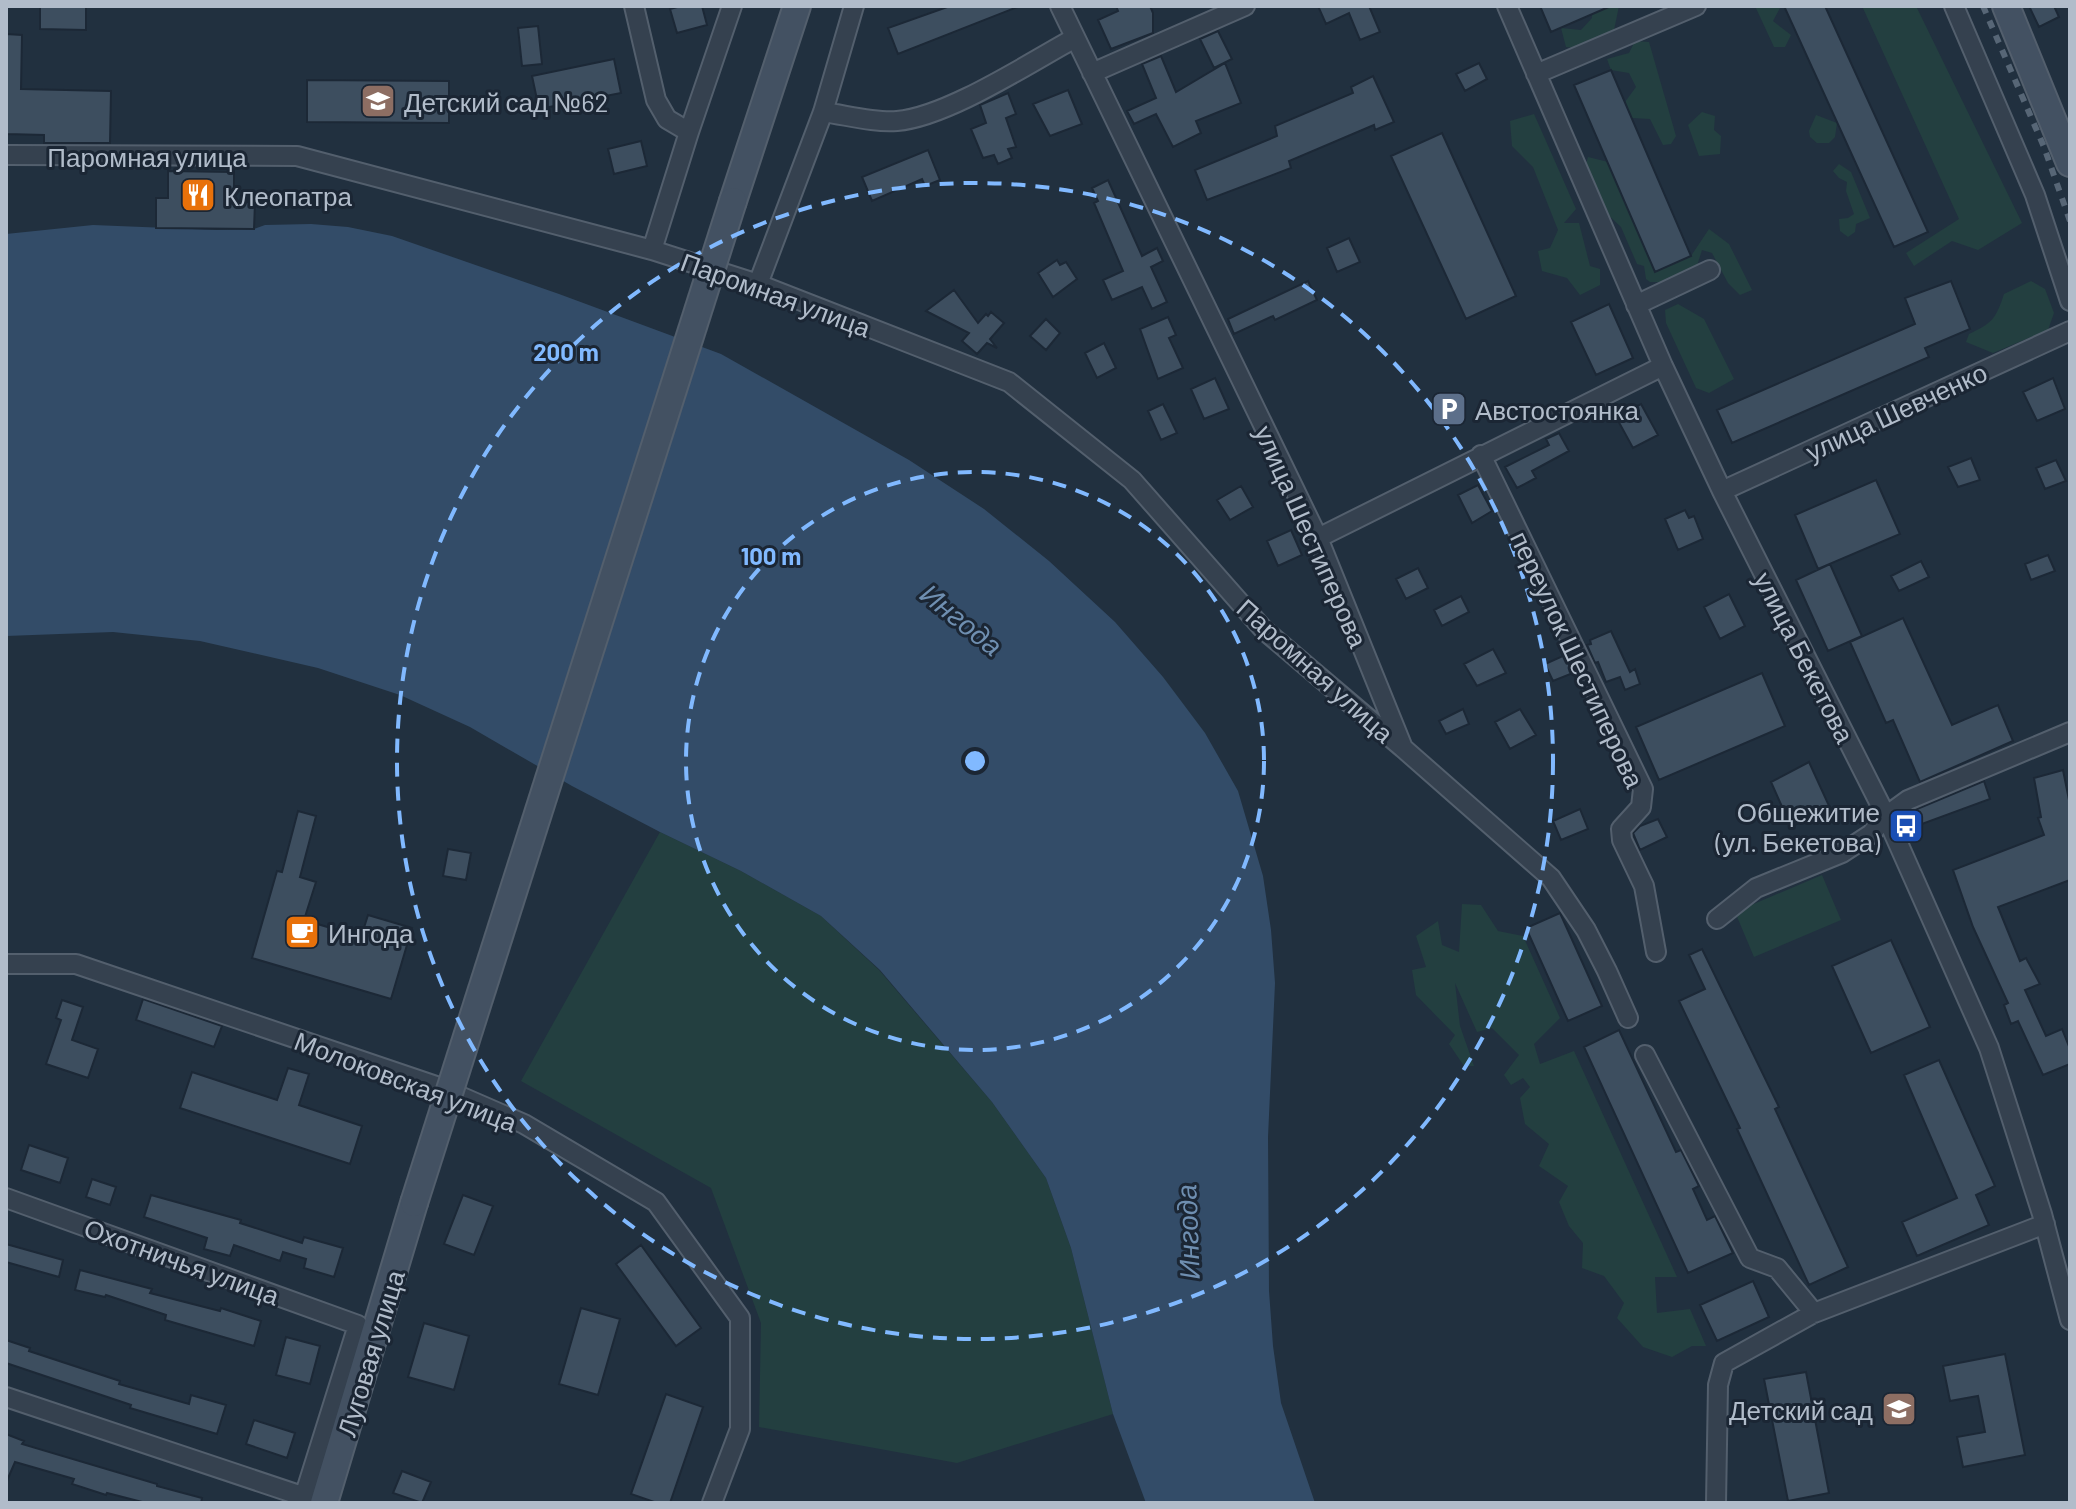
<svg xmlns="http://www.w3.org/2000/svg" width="2076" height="1509" viewBox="0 0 2076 1509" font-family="Barlow,sans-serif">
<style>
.green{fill:#233f40}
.water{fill:#334c68}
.building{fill:#3d4e5f;stroke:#1c2836;stroke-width:2}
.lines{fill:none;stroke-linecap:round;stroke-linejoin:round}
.street-casing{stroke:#535f6d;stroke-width:22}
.secondary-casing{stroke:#535f6d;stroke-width:30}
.street{stroke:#35414f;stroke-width:18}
.secondary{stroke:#435162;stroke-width:26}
.rail{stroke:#576676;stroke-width:6;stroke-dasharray:8 8;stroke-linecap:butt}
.secondary-bridge-casing{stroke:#535f6d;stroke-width:30;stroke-linecap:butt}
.secondary-bridge{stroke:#435162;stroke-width:26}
.ring{fill:none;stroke:#81b9ff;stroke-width:4;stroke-dasharray:14 10}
.labels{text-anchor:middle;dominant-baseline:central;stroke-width:6;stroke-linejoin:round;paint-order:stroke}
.poi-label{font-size:26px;fill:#b1bcca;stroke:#1b2634;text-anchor:start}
.street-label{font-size:26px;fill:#b1bcca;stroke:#1b2634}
.water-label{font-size:28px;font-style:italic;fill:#6f8fb1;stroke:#1b2634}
.centre{fill:#81b9ff;stroke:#1b2634;stroke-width:4}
.ring-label{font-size:24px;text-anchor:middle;font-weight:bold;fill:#81b9ff;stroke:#1b2634;stroke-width:6;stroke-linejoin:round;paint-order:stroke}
</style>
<rect width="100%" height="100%" fill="#21303f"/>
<!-- green -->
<path class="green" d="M1592,6H1619L1613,35L1592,50L1566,47L1561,28L1581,30L1592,18Z
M1755,6H1781L1773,21L1791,35L1785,47H1774Z
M1862,6H1916L2022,223L1978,250L1952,241L1914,266L1906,253L1959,219Z
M1635,41L1649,42L1676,136L1671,144L1663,145L1650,119L1632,118L1625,102L1636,87L1629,73L1611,70L1607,59L1629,53Z
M1702,112L1715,116L1714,130L1721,136L1720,154L1699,156L1688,125Z
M1534,114L1576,209L1564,223H1579L1590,266L1600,269V285L1580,295L1567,278L1542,271L1538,251L1550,248L1558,230L1533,167L1512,146L1510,121Z
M1816,115L1837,123L1835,137L1829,143H1817L1810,137L1809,131Z
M1588,157L1608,162L1655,271L1691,256L1709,229L1729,244L1752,290L1740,295L1728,283L1712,253L1702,250L1696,269L1684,272L1675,282H1650L1646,279L1644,266L1637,264L1621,227L1603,210L1586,164Z
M1839,164L1851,172L1870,218L1856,224L1855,232L1848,237L1840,231L1839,219L1848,218L1854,214L1846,191L1847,182L1839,178L1833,171Z
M2031,281L2045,289L2054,313L2048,330L1993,353L1966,342L1969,334C1993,323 1996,318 2004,294Z
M1678,304L1704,319L1734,379L1709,393L1696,388L1666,323L1665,310Z
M660,832L741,871L821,916L879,970L992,1102L1046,1178L1071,1248L1113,1414L957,1463L759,1427L761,1323L711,1188L521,1081Z
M1822,875L1841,920L1754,957L1735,912Z
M1462,904L1481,905L1498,931L1523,936L1560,1018L1534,1044L1540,1064L1574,1051L1677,1277H1655L1657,1313L1690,1309L1706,1346H1692L1672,1357L1643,1347L1617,1318L1624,1303L1604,1276L1582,1268L1583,1243L1569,1226L1559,1202L1568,1186L1539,1166L1549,1144L1525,1124L1520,1098L1530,1087L1523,1078L1511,1085L1504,1075L1519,1055L1492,1028L1477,1032L1455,983L1460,1026L1474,1066H1464L1449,1044L1455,1035L1416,995L1412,970L1426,967L1416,936L1438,921L1442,945L1459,952Z"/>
<!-- water -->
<path class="water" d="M311,224L348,227L392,236L559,294L721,354L909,460L984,509L1049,561L1115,622L1163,677L1205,733L1238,791L1263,876L1271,930L1275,983L1268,1137L1269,1291L1273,1346L1281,1403L1315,1503H1146L1113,1414L1071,1248L1046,1178L992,1102L880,970L821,916L741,871L660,832L572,786L470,727L400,695L318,668L200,641L113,632L6,636V234L93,225L217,230L254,229L265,225Z"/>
<!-- building -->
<path class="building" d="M40,6H86V30L40,29Z
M681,6H702L707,25L677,33L670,9Z
M950,6H1020L898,54L888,28Z
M1116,6H1150L1153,13V33L1111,49L1098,20L1118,11Z
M1318,6H1369L1380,32L1360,40L1349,13L1326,24Z
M1540,6H1611L1551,32Z
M1784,6H1825L1928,232L1894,247Z
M2029,6H2054L2059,17L2039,27Z
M538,26L542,64L522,66L518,28Z
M1218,31L1232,59L1214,68L1200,39Z
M6,34L22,35L21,89L111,91L110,143H44V135L6,134Z
M1161,56L1176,92L1225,63L1241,103L1196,121L1201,133L1173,147L1156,114L1134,124L1127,111L1156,98L1142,64Z
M614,59L621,93L539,109L532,76Z
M1479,63L1487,79L1465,91L1456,74Z
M1611,70L1691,256L1655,272L1574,85Z
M1373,76L1394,122L1375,130L1374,125L1289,161L1291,168L1207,200L1195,170L1277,136L1275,126L1353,93L1351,87Z
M307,80L449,81V123L307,122Z
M1068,90L1082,124L1050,136L1033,104Z
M1008,93L1016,114L1006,118L1016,147L1008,149L1012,158L998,164L994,155L983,158L971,129L986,123L980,105Z
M1442,133L1516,296L1466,319L1391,156Z
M641,141L647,166L614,174L608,149Z
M928,150L940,180L925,186L922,179L872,201L862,177Z
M168,171L234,172V202H255L254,229L156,228V198H168Z
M1108,180L1142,256L1157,248L1163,261L1151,267L1167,302L1152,309L1142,287L1112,300L1103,280L1123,271L1094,203L1098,201L1092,188Z
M1349,238L1360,262L1337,272L1327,248Z
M1057,260L1060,265L1066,262L1077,279L1053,297L1038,273Z
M1308,281L1317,300L1275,320L1273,316L1234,334L1228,319Z
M1951,281L1970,329L1925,348L1929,357L1732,443L1717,410L1915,324L1905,298Z
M954,290L978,323L986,314L988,316L991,312L1004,323L990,339L997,348L987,343L977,354L962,341L969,333L926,311Z
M1609,304L1633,358L1596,375L1571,322Z
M1168,317L1176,335L1169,338L1183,368L1158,379L1140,329Z
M1046,319L1060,333L1046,350L1030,336Z
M1104,343L1116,368L1097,378L1085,353Z
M1215,378L1229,409L1204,419L1191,389Z
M2053,378L2065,409L2037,421L2023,392Z
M1163,404L1177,433L1161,440L1148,411Z
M1641,404L1658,435L1633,448L1616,417Z
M1559,433L1569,451L1532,471L1536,478L1517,488L1505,467L1549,445L1546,439Z
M1971,458L1980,480L1958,487L1948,467Z
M2056,460L2066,481L2045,489L2036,468Z
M1876,480L1900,534L1818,569L1795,515Z
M1478,485L1492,511L1472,523L1458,495Z
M1241,486L1253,507L1230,520L1217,500Z
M1685,510L1689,518L1694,516L1703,539L1678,550L1665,519Z
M1291,530L1302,555L1278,566L1267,541Z
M2048,555L2055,571L2031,580L2025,564Z
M1921,561L1929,577L1899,591L1891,576Z
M1830,564L1862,636L1828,651L1796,580Z
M1418,568L1428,588L1406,599L1396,579Z
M1729,594L1745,626L1720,639L1704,607Z
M1461,596L1469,612L1442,626L1434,610Z
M1903,618L1952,725L1998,705L2013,741L1920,782L1893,720L1886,723L1850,642Z
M1611,631L1630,672L1635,669L1640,684L1625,690L1620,677L1606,682L1598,662L1595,663L1587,645L1591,644L1590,640Z
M1493,649L1506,673L1477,686L1464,664Z
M1565,655L1573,673L1553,681L1545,664Z
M1762,673L1785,726L1659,780L1636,727Z
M1463,709L1469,724L1446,734L1439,721Z
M1520,709L1536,735L1510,749L1495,722Z
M1809,762L1830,808L1791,827L1771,782Z
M2063,770L2070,805V880L1998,907L2020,961L2026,958L2040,984L2025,990L2046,1036L2062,1029L2070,1049V1064L2043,1075L2018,1021L2011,1024L2004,1005L2008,1003L1973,927L1953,870L2044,835L2038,818L2041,817L2034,778Z
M1984,781L1990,799L1922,824L1917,809Z
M1580,809L1588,829L1561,840L1553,821Z
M298,811L316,816L300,877L316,882L304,920L361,937L368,915L412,928L391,999L252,958L277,871L282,872Z
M1658,819L1667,837L1640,850L1633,833L1640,826Z
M448,849L471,853L466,880L443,876Z
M1560,913L1602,1006L1568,1021L1526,928Z
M1891,940L1930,1027L1871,1053L1832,966Z
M1702,949L1779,1107L1775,1109L1848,1267L1809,1285L1737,1129L1740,1128L1679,1001L1705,989L1689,955Z
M143,999L222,1026L214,1047L136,1020Z
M62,1000L83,1007L72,1040L98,1049L88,1078L46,1064L61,1020L56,1018Z
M1619,1030L1676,1152L1681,1150L1699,1186L1693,1189L1707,1220L1715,1216L1733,1253L1688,1273L1584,1047Z
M1939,1060L1995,1186L1976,1195L1989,1225L1917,1256L1902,1222L1957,1198L1904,1075Z
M288,1068L309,1074L299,1105L362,1126L350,1164L180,1108L192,1072L277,1100Z
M29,1145L68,1158L60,1183L21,1170Z
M92,1179L116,1187L110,1205L86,1197Z
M151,1195L241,1220L240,1223L302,1243L304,1237L343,1248L334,1277L304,1268L306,1259L283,1252L280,1261L234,1245L230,1256L204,1249L207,1238L144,1217Z
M463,1195L493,1206L474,1255L444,1244Z
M6,1244L63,1260L59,1277L6,1262Z
M641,1245L701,1328L676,1346L616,1264Z
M80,1270L152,1289L150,1293L220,1311L221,1308L261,1321L254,1346L165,1320L166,1315L106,1295L105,1297L75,1290Z
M1753,1281L1769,1317L1717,1341L1700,1305Z
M581,1308L620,1319L598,1395L559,1384Z
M424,1323L469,1336L454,1390L408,1377Z
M286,1337L320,1346L310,1384L276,1375Z
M6,1340L30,1348L29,1351L120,1381L119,1384L189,1404L191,1395L226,1405L217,1434L130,1408L131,1405L6,1363Z
M2005,1354L2025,1455L1963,1467L1957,1437L1985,1432L1978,1396L1950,1401L1943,1366Z
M1806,1372L1829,1493L1788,1501L1764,1379Z
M666,1394L703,1407L670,1503H657L631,1494Z
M254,1420L295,1433L287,1458L246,1444Z
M6,1434L24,1441L22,1444L157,1484V1486L202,1498L201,1503H146L107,1493L106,1495L72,1484L74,1479L15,1462L6,1483Z
M402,1471L431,1482L422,1503L393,1493Z"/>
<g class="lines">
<!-- street casing -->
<g class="street-casing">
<path id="street" d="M634,6L656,100L667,119L689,132L652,250
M1060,6L1318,538L1403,748L1551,878L1586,930L1607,971L1628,1018
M1507,6L1663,366L1722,491L1886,816L1989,1048L2042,1214L2070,1320
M1954,6L2035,195L2070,301
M1092,73L1245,6
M1536,74L1696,6
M823,112C846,115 874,123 897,121C947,117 1029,63 1075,38
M689,132L732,6
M6,155L297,156L652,250L758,284L1009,382L1132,480L1264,630L1403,748
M758,284L823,112L854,6
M1636,305L1710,270
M1481,455L1643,789L1641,807L1621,829L1622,840L1644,886L1656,952
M1722,491L2070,331
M1318,538L1663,366
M1717,919L1756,888L1842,853L1871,834L1886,816L1908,800L2070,732
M6,964H76L439,1087L524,1124L656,1202L740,1318V1429L712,1503
M1645,1055L1750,1258L1777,1268L1814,1313
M6,1198L358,1325L304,1497
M6,1397L314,1500
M1716,1503L1718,1385L1724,1363L1814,1313L2045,1224"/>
</g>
<!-- secondary casing -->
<g class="secondary-casing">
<path id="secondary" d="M2006,6L2070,163
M733,201L797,6
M324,1503L414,1203"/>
</g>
<!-- street -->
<use href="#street" class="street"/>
<!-- secondary -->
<use href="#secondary" class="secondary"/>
<!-- rail -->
<path class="rail" d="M1983,6L2044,147L2070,221"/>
<!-- secondary-bridge casing -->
<g class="secondary-bridge-casing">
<path id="secondary-bridge" d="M414,1203L733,201"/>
</g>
<!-- secondary-bridge -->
<use href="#secondary-bridge" class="secondary-bridge"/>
</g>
<!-- distance rings -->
<g class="ring">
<circle cx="975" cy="761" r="289"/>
<circle cx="975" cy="761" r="578"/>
</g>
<!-- icons -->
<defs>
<g id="school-square" transform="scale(1.8)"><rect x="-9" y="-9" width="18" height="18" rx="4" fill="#8d6e63" stroke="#1b2634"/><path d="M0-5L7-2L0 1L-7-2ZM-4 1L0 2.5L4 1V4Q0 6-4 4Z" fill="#fff"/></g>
<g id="restaurant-square" transform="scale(1.8)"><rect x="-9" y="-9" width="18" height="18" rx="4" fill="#e8710a" stroke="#1b2634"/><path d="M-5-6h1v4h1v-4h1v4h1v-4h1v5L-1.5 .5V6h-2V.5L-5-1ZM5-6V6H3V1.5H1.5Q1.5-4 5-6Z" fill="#fff"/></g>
<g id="parking-square" transform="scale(1.8)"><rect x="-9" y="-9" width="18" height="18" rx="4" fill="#5c6f8a" stroke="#1b2634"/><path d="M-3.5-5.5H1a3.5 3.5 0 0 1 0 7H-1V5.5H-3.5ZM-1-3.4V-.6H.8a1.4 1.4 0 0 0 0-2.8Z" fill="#fff"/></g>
<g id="bus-square" transform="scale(1.8)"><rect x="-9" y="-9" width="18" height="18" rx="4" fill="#1a4fb4" stroke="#1b2634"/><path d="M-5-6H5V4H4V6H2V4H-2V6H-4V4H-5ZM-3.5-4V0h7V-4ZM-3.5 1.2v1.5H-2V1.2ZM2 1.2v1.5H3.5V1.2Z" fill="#fff"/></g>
<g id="cafe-square" transform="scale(1.8)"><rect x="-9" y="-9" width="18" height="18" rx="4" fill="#e8710a" stroke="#1b2634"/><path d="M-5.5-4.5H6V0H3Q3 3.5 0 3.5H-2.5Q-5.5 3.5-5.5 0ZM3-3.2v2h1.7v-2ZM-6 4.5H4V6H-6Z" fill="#fff"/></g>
</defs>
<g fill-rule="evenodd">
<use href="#school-square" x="378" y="101"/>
<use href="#restaurant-square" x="198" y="195"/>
<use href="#parking-square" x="1449" y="409"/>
<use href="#bus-square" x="1906" y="826"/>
<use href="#cafe-square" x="302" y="932"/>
<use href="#school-square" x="1899" y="1409"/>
</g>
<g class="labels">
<!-- poi labels -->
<g class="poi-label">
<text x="404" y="101">Детский сад №62</text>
<text x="224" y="195">Клеопатра</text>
<text x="1475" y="409">Австостоянка</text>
<text x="1880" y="811" text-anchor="end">Общежитие<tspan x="1880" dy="30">(ул. Бекетова)</tspan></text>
<text x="328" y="932">Ингода</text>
<text x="1873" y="1409" text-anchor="end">Детский сад</text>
</g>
<!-- street labels -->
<g class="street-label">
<text x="147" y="156">Паромная улица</text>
<text transform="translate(776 294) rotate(20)">Паромная улица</text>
<text transform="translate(1896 411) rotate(-25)">улица Шевченко</text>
<text transform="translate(1312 536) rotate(66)">улица Шестиперова</text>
<text transform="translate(1805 657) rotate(63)">улица Бекетова</text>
<text transform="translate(1578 659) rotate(65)">переулок Шестиперова</text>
<text transform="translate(1316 670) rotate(42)">Паромная улица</text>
<text transform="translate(406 1081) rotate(21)">Молоковская улица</text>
<text transform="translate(182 1261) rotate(20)">Охотничья улица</text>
<text transform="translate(370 1353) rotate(-73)">Луговая улица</text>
</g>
<!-- water labels -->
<g class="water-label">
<text transform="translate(962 619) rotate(39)">Ингода</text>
<text transform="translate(1187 1232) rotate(-92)">Ингода</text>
</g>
</g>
<circle cx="975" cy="761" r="12" class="centre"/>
<g class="ring-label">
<text x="566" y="361">200 m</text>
<text x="771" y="565">100 m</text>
</g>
<!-- border -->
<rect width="2076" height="1509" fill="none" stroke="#b1bcca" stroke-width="16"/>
</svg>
